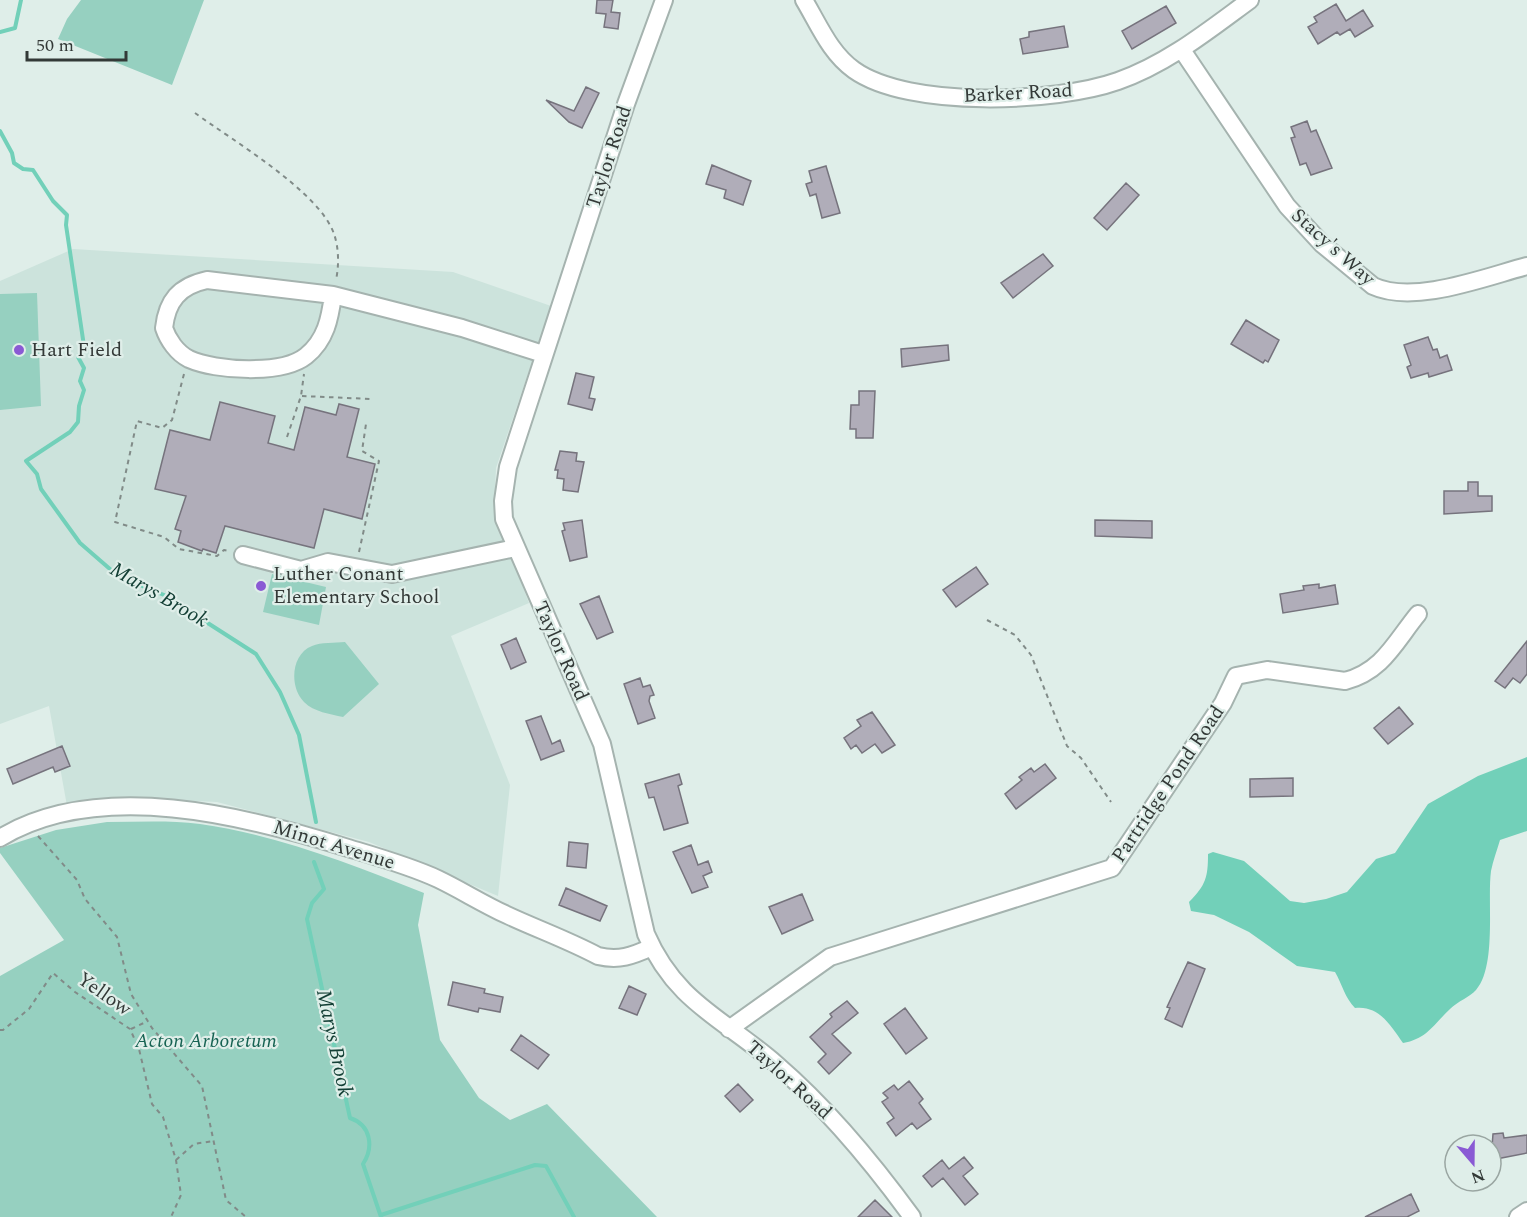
<svg xmlns="http://www.w3.org/2000/svg" width="1527" height="1217" viewBox="0 0 1527 1217" font-family="Spectral,serif">
<style>
.built{fill:#cce3dc}
.green{fill:#96d0c0}
.water{fill:#72d0b9}
.lines{fill:none;stroke-linecap:round;stroke-linejoin:round}
.stream{stroke:#72d0b9;stroke-width:4}
.building{fill:#b0adb9;stroke:#76737d;stroke-width:1.5}
.minor-casing{stroke:#a5b3af;stroke-width:20}
.path{stroke:#818b88;stroke-width:2;stroke-dasharray:4.5 4.5;stroke-linecap:butt}
.minor{stroke:#fff;stroke-width:16}
.poi-dot{fill:#8a5ad4;stroke:#dfeee9;stroke-width:2}
.labels{text-anchor:middle;dominant-baseline:central;stroke-width:4.5;stroke-linejoin:round;paint-order:stroke}
.street-label{font-size:20px;fill:#333937;stroke:#dfeee9}
.poi-label{font-size:20px;fill:#333937;stroke:#dfeee9;text-anchor:start}
.park-label{font-size:20px;font-style:italic;fill:#176353;stroke:#dfeee9}
.water-label{font-size:21px;font-style:italic;fill:#144036;stroke:#dfeee9}
</style>
<rect width="100%" height="100%" fill="#dfeee9"/>
<!-- built -->
<path class="built" d="M73,249L453,272L551,306L496,468L495,493L497,518L529,603L451,636L510,785L498,896L369,842L217,802L131,798L67,806L49,706L0,724V281Z"/>
<!-- green -->
<path class="green" d="M81,0H204L172,85L58,39L67,19Z
M37,293L41,406L0,410V294Z
M272,574L326,587L319,625L263,612Z
M345,642L379,684L343,717C330,714 314,712 304,702C289,687 291,654 312,646C321,642 335,643 345,642Z
M107,822C138,822 169,820 200,824C278,835 351,864 424,893L418,925L440,1040L479,1098L510,1120L547,1104L657,1217H0V976L64,940L0,853V848L56,830Z"/>
<!-- water -->
<path class="water" d="M1527,757V831L1500,840C1497,850 1493,861 1491,871C1487,900 1497,966 1476,990C1470,997 1458,1001 1450,1009C1434,1024 1427,1039 1403,1043C1391,1026 1379,1005 1355,1008C1345,998 1342,984 1335,972L1297,966L1249,932L1214,915L1191,911L1189,902C1206,885 1208,877 1208,854L1213,852L1244,861L1290,901L1304,903L1326,899L1347,892L1376,859L1395,853L1428,804L1478,776Z"/>
<g class="lines">
<!-- stream -->
<path class="stream" d="M0,32L15,28L21,0
M0,131L12,153L14,163L23,169L33,170L53,201L67,215L66,225L84,346L78,357L84,368L80,381L84,390L79,406L78,422L70,432L26,461L37,474L41,489L80,543L118,576L164,595L256,654L280,692L299,735L316,822
M314,862L324,889L312,903L307,919L350,1118C371,1125 374,1147 363,1164L381,1217
M381,1215L535,1165L546,1166L574,1217"/>
</g>
<!-- building -->
<path class="building" d="M597,0H613L611,12L620,13L618,29L604,27L606,14L596,13Z
M1336,4L1346,21L1363,10L1373,26L1355,37L1350,29L1340,35L1337,32L1318,44L1308,27L1317,22L1314,17Z
M1166,6L1176,23L1132,49L1122,31Z
M1064,26L1068,47L1023,54L1020,39L1029,37V32Z
M586,87L599,93L582,128L569,122L546,100L574,111Z
M1307,121L1311,132L1316,130L1332,168L1311,175L1306,163L1300,165L1291,138L1295,137L1291,127Z
M712,165L751,181L743,205L724,198L726,190L706,184Z
M826,166L840,213L822,218L816,194L810,196L806,184L812,182L809,171Z
M1126,183L1139,195L1107,230L1094,218Z
M1043,254L1053,266L1013,298L1001,283Z
M1246,320L1279,340L1268,362L1265,360L1263,363L1231,344Z
M1428,337L1433,350L1437,349L1440,358L1447,355L1452,370L1429,377L1428,373L1411,378L1407,367L1411,365L1404,345Z
M948,345L949,360L902,367L901,349Z
M576,373L594,377L589,398L595,399L592,410L568,404Z
M859,391H875L873,438H856V429H850L851,405H859Z
M220,402L275,416L268,443L294,450L305,407L336,415L339,404L359,409L347,457L375,464L362,519L324,509L314,548L225,526L216,553L203,549L202,551L178,542L181,531L175,529L186,496L155,489L170,430L210,440Z
M560,451L577,453L576,461L584,462L578,492L563,490L564,479L557,478L558,470H555Z
M1468,482H1478V496H1492V511L1444,514V491H1468Z
M582,520L587,557L570,561L562,531L565,530L563,523Z
M1095,520L1152,521V538L1095,536Z
M976,567L988,584L956,607L943,590Z
M1319,584V588L1335,585L1338,604L1283,613L1280,594L1304,590L1303,586Z
M599,596L613,632L597,639L580,604Z
M516,638L526,662L511,669L501,645Z
M1527,641V674L1520,683L1513,678L1505,688L1495,681Z
M640,678L643,687L650,685L654,695L650,696L649,701L655,718L638,724L624,684Z
M1399,707L1413,724L1388,744L1374,728Z
M872,712L895,745L882,753L875,744L862,753L856,745L851,749L844,738L861,726L857,720Z
M541,716L552,744L560,740L564,751L541,760L526,721Z
M62,746L70,766L55,772L53,767L13,784L7,769Z
M1045,764L1056,778L1016,809L1005,794L1022,780L1019,777L1031,768L1034,772Z
M679,774L682,784L678,786L688,823L664,830L654,797L649,798L645,784Z
M1293,778V796L1250,797V779Z
M569,842L588,844L586,868L567,866Z
M691,845L698,865L708,861L712,872L703,876L708,887L692,893L673,852Z
M566,888L607,906L600,921L559,905Z
M802,894L813,920L782,934L769,907Z
M1188,962L1205,969L1182,1027L1165,1019L1170,1008L1167,1007Z
M453,982L485,989L484,993L503,997L500,1012L479,1008L478,1012L448,1005Z
M629,986L646,994L637,1015L619,1008Z
M847,1001L858,1013L832,1034L851,1053L829,1074L818,1062L826,1054L810,1037L832,1017L830,1014Z
M905,1008L927,1038L906,1054L884,1024Z
M521,1035L549,1055L538,1069L511,1050Z
M909,1081L923,1099L919,1103L931,1119L917,1129L912,1123L896,1136L887,1123L894,1118L882,1102L888,1098L883,1093L894,1085L898,1090Z
M738,1084L753,1100L740,1112L725,1096Z
M1503,1133L1504,1138L1527,1135V1153L1491,1160L1493,1134Z
M964,1157L973,1168L963,1176L978,1194L965,1205L943,1178L932,1187L923,1176L942,1160L949,1169Z
M1411,1194L1419,1211L1407,1217H1365Z
M875,1200L892,1217H858Z"/>
<g class="lines">
<!-- minor casing -->
<g class="minor-casing">
<path id="minor" d="M664,0L626,104L508,467L503,501L504,519L602,744L646,934C676,1003 723,1018 776,1064C827,1108 872,1162 912,1217
M804,0C819,25 830,53 854,70C909,109 1056,103 1118,81C1167,64 1209,30 1250,0
M1182,50L1287,206L1322,244L1373,286C1414,305 1485,277 1527,266
M333,295C330,318 326,340 306,356C282,375 216,371 189,359C177,353 168,340 164,328C167,301 179,286 207,280L333,295L462,328L543,354
M243,555L301,570L328,562L392,574L515,548
M0,838C99,778 246,816 348,848C378,857 410,866 438,879C461,890 483,904 507,915C537,929 568,940 598,956C619,961 632,956 652,947
M729,1029L830,957L1112,868L1223,703L1236,676L1267,670L1345,681C1383,671 1395,642 1418,614
M1518,1217L1527,1211"/>
</g>
<!-- path -->
<path class="path" d="M195,113C232,140 320,192 334,234C339,248 339,266 336,280
M184,374L172,420L162,428L137,421L115,522L164,537L179,549L217,556L224,550L229,551
M302,396L371,399
M287,437L301,396L304,374
M359,552L379,461L362,451L366,424
M987,620L1015,635L1031,655L1067,746L1081,758L1111,802
M38,836L77,880L85,899L117,937L131,994L152,1028L202,1086L226,1200L246,1217
M131,1029L148,1021
M0,1030H3L29,1009L53,973L75,992L130,1029L139,1049L152,1104L163,1117L176,1160L181,1195L171,1217
M176,1160L194,1144L213,1141"/>
<!-- minor -->
<use href="#minor" class="minor"/>
</g>
<!-- markers -->
<g class="poi-dot">
<circle cx="19" cy="350" r="6"/>
<circle cx="261" cy="586" r="6"/>
</g>
<g class="labels">
<!-- street labels -->
<g class="street-label">
<text transform="translate(1018 93) rotate(-3)">Barker Road</text>
<text transform="translate(609 157) rotate(-72)">Taylor Road</text>
<text transform="translate(1333 247) rotate(42)">Stacy's Way</text>
<text transform="translate(561 651) rotate(66)">Taylor Road</text>
<text transform="translate(1168 784) rotate(-56)">Partridge Pond Road</text>
<text transform="translate(334 845) rotate(17)">Minot Avenue</text>
<text transform="translate(104 994) rotate(35)">Yellow</text>
<text transform="translate(789 1080) rotate(42)">Taylor Road</text>
</g>
<!-- poi labels -->
<g class="poi-label">
<text x="31" y="350">Hart Field</text>
<text x="273" y="574">Luther Conant<tspan x="273" dy="23">Elementary School</tspan></text>
</g>
<!-- park labels -->
<g class="park-label">
<text x="206" y="1041">Acton Arboretum</text>
</g>
<!-- water labels -->
<g class="water-label">
<text transform="translate(159 595) rotate(30)">Marys Brook</text>
<text transform="translate(334 1043) rotate(78)">Marys Brook</text>
</g>
</g>
<!-- north arrow -->
<g transform="translate(1473 1163) rotate(160)"><circle r="28" fill="#dfeee9" stroke="#9aa6a2" stroke-width="1.5"/>
<path d="M0-4.5L10 22L0 15L-10 22Z" fill="#8a5ad4"/>
<text y="-9" font-size="16" font-weight="bold" text-anchor="middle" fill="#333937">N</text>
</g>
<!-- scale -->
<path d="M27 51v9h99v-9" fill="none" stroke="#333937" stroke-width="3"/>
<text x="36" y="51" font-size="18" fill="#333937" stroke="#dfeee9" stroke-width="4.5" paint-order="stroke">50 m</text>
</svg>
